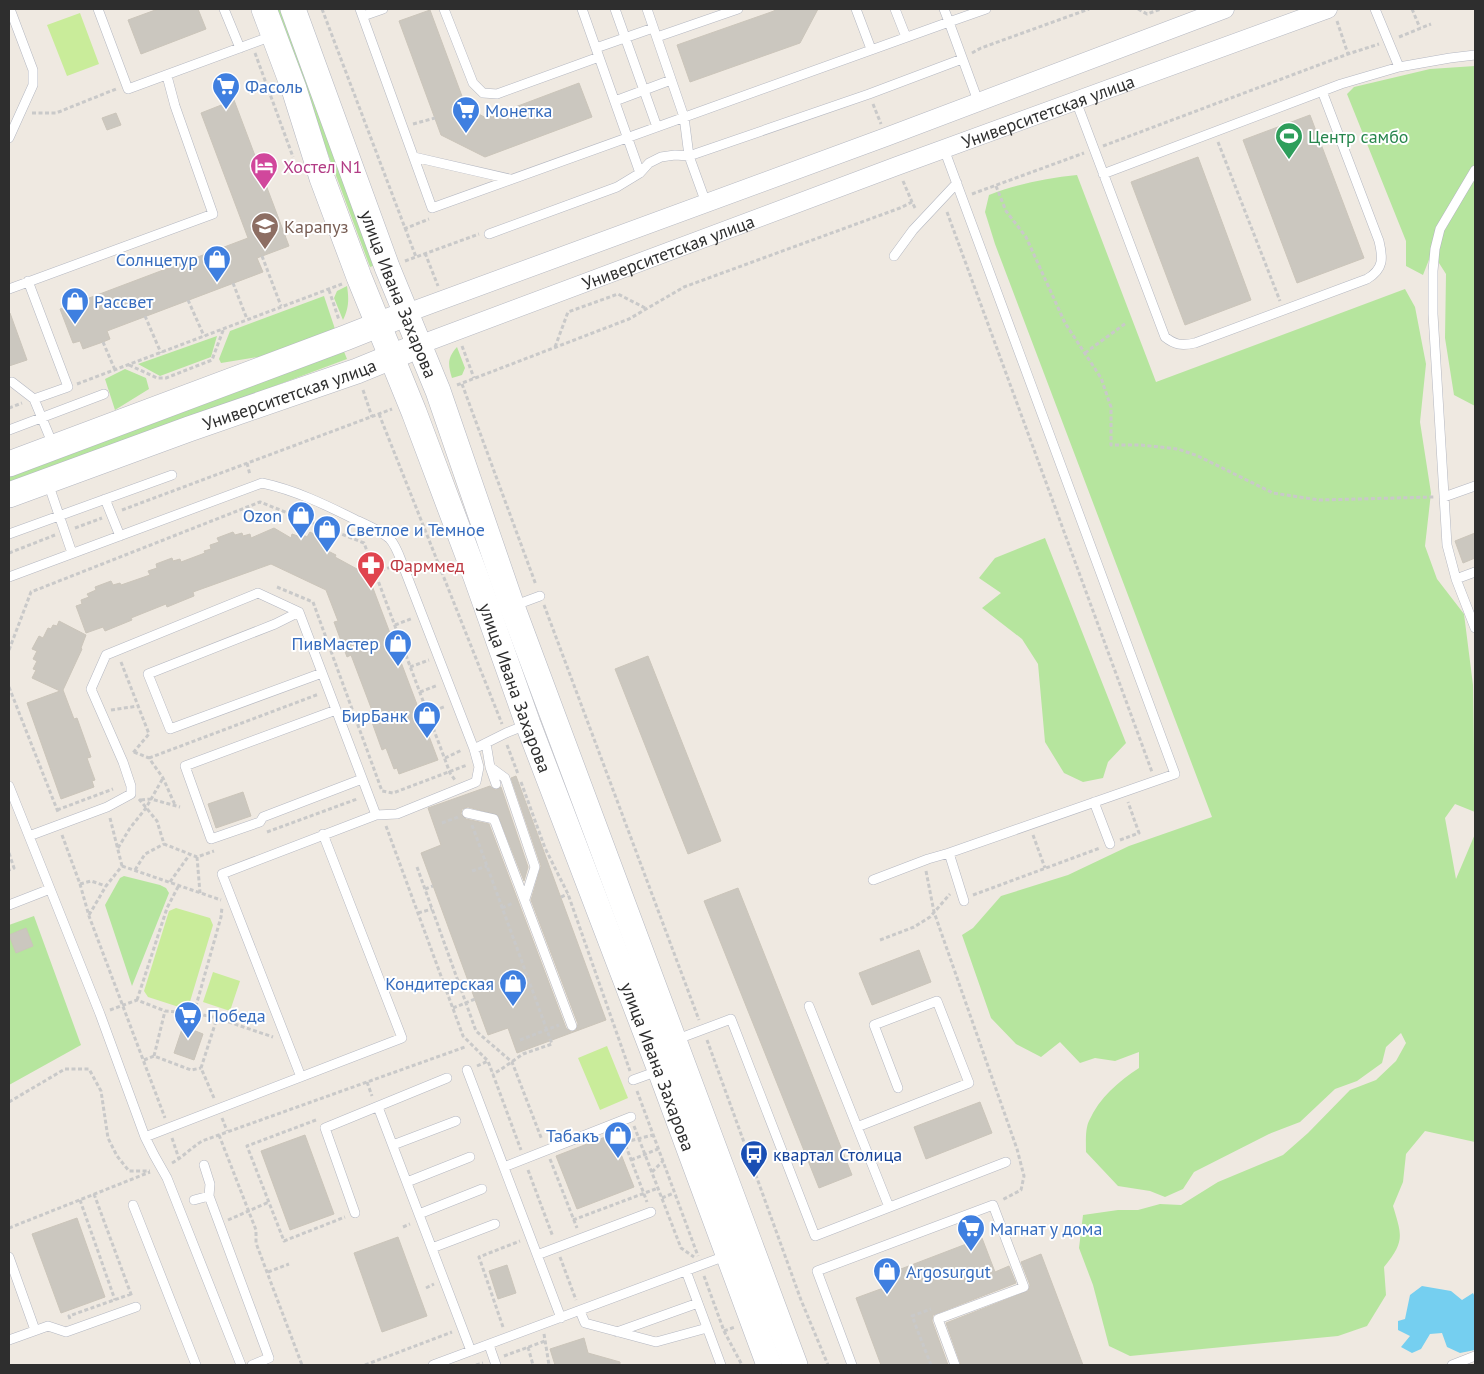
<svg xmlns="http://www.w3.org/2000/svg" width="1484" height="1374" viewBox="0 0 1484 1374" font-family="'PT Sans',sans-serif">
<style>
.green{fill:#b6e59e}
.pitch{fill:#c9ec9a}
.water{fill:#75cff0}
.building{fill:#cbc7bf;stroke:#cbc5ba}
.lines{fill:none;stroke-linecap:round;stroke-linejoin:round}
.lane-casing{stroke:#b4b7c1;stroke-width:10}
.street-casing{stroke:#b4b7c1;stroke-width:19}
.secondary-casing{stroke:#b4b7c1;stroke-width:26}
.path{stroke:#c9c9c9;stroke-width:3;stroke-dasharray:4 2.5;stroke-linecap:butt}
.lane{stroke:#fff;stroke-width:9}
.street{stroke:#fff;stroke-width:18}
.secondary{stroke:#fff;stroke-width:25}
.labels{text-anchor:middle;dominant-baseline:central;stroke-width:4;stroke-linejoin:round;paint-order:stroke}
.shop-label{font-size:18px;fill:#366cbe;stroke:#fff;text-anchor:start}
.street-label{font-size:18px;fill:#2e2e2e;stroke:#fff}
.leisure-label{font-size:18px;fill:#27864d;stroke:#fff;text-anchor:start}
.hotel-label{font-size:18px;fill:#b23c85;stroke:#fff;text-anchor:start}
.education-label{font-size:18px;fill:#785e54;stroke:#fff;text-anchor:start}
.health-label{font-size:18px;fill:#be3a42;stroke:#fff;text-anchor:start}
.transit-label{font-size:18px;fill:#164399;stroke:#fff;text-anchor:start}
</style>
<rect width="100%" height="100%" fill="#efe9e1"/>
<!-- green -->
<path class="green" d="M274,9H281L376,265L370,267Z
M1475,66V406L1454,395L1445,338L1446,274L1432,252L1423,275L1406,266V241L1347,94L1354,87L1430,69Z
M1077,175L1156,382L1405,289L1415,307L1426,364L1420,422L1431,493L1425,546L1437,579L1464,614L1473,685L1475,812L1455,804L1445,818L1456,879L1475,834V1142L1425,1131L1406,1154L1403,1182L1393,1206C1402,1236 1405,1241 1384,1267L1386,1295L1367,1326L1338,1336L1130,1356L1109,1346L1093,1285L1079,1248L1083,1215L1118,1210H1138L1160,1204L1181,1205L1218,1182L1283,1155L1308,1133L1350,1090L1376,1080L1396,1061L1406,1043L1401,1033L1386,1047L1382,1063L1357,1081L1335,1089L1300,1122L1269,1134L1194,1172L1183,1189L1165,1197L1150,1191L1118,1186L1086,1152C1086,1143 1085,1129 1089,1121C1099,1098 1119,1081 1139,1068V1052L1115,1061L1095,1058L1080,1063L1060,1042L1041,1057L1016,1044L991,1018L962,935L973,928L1001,896L1068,875L1129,846L1212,817L995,244L985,212L989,195C1017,184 1047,178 1077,175Z
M347,286C349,299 349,308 343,320L334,298L337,291Z
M324,296L335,329L264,356L221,363L219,359L230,331Z
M217,336L211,357L160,376L138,364Z
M457,347L465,368L462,375L452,378C448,365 447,358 457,347Z
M343,349L347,359L9,485V473Z
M125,369L146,378L149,389L115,410L105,379Z
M1045,538L1126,743L1108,762L1103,778L1083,782L1064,773L1045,742L1038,664L1022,639L982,608L1001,593L979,578L995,558Z
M124,876L160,885L166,888L169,893L132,986L105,905L120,878Z
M34,916L81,1045L9,1085V925Z"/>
<!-- pitch -->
<path class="pitch" d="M80,13L99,64L67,76L47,25Z
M176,908L210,918L213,925L189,1005L182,1008L148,997L144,991L169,911Z
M213,972L240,981L230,1011L203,1002Z
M607,1046L628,1098L600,1110L578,1058Z"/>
<!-- water -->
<path class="water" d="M1422,1286L1451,1291L1462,1300L1473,1293L1475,1297V1350L1460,1353L1447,1347L1442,1333L1430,1334L1421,1349L1412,1353L1401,1347L1410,1336L1398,1330V1321L1405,1319L1410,1295Z"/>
<!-- building -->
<path class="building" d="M158,9H198L206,29L141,54L128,20Z
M775,9H818L800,43L690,82L677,45L774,11Z
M430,10L466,107L486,118L579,83L592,117L485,157L441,135L399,21Z
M234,100L289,246L257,258L263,272L107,331L110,339L103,342L83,349L80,341L73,343L60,309L248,238L201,113Z
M116,113L121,125L107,130L102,118Z
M1310,115L1364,258L1297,283L1243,140Z
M1198,157L1251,300L1185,325L1131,182Z
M10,313L27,360L9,366V314Z
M274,528L291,538L292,534L298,536L300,533L307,537L310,532L325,540L323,545L330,548L328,551L336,555L335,557L368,575L438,760L399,774L397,768L394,769L386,748L382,750L369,714L373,713L351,655L347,657L334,622L338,621L326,590L271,564L193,592L194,596L167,607L166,604L131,618L132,620L105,631L103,627L86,633L76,606L82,604L81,600L89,597L87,594L96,590L95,587L111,581L113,585L120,583L121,585L150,575L148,571L157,568L156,564L172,558L173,561L180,559L181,562L205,553L204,551L211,549L210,545L219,542L217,538L233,532L235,535L242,533L243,536L250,534L251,538Z
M1475,533V558L1463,563L1455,541Z
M59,621L86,635L81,648L82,649L63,690L74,719L77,718L91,757L87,758L95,780L92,781L94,787L61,799L27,703L60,691L32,678L36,670L33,669L37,661L33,659L37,651L32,649L39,636L43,638L48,628L51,629L53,625L57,626Z
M648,656L721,841L688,854L615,669Z
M516,776L606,1020L517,1053L508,1028L488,1035L421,853L441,845L428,808L490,786L495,790L501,787L528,867L524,881L498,815L468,807L462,809L461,814L466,819L489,824L566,1028L571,1032L576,1030L578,1024L531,900L541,866L511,778Z
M243,792L251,816L216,828L208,804Z
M738,888L852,1175L819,1188L704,901Z
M26,928L33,946L16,953L9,935Z
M919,950L931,982L872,1005L859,973Z
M183,1026L203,1034L194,1060L174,1053Z
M980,1102L992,1133L926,1159L914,1127Z
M613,1134L634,1187L577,1209L556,1156Z
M305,1135L334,1214L290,1230L261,1151Z
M77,1218L105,1297L61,1313L32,1234Z
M398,1237L427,1316L382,1332L354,1253Z
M982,1238L995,1272L1009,1266L1016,1283L933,1315L932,1321L948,1365H881L856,1298L897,1283L893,1272Z
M1041,1254L1083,1365H961L946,1323L1028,1291L1030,1285L1021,1262Z
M507,1265L516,1293L498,1299L489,1271Z
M584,1338L588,1353L620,1362V1365H555L550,1349Z"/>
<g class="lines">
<!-- lane casing -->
<g class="lane-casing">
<path id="lane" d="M98,9L128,89L272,36
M224,9L240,48
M360,9L432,208L949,22L978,101
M444,9L473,83L483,93L497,94L599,57
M582,9L640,173
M615,9L657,127
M647,9L684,117L689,156L706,203
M856,9L871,49
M895,9L906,37
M944,9L949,22L986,9
M1375,9L1399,67
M363,16L383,9
M657,37L738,9
M596,48L653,28
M615,101L671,80
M1076,101L1165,337C1175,345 1182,346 1195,343L1367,279C1384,269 1383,258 1379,241L1322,91
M9,138L33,85V70L10,9
M944,149L1175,774L949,853L964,901
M414,157L510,179
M1475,170L1440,229L1435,249L1433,271V314L1447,545L1456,579L1475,628
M1103,174L1341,84L1399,67L1450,58L1475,55
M489,234L617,187L640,173L649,163L661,157L675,155L689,156L869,94L962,59
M894,256L913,230L957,183
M28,281L68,387L34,399
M9,289L213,214L175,106L167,76
M12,382L34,399L53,445
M9,430L104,394
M48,483L72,553
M1444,497L1475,486
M105,499L120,536
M9,534L172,475
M9,577L262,483C295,490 326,505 356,520C367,525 381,531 390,539C396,546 399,555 402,563L474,749
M1456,579L1475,572
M513,606L540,596
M299,612L275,624L148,674L170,729L322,673
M336,710L185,766L211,839L260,822L263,817L362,779
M486,743L490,767L496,784
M490,767L505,778L535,867L525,899
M9,786L100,1014L145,1137L154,1155L167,1178L241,1365
M1094,802L1110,844
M467,813L494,819L572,1026
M29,836L107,807L131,794V786L123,762L91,689L106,655L258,593L299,612L376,815
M873,880L928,859L949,853
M9,905L50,889
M809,1006L889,1207
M675,1040L731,1019L815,1236L1006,1162
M467,1070L561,1318
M301,1077L222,874L376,815L397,814L476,782L479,767L474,749L506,733L526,725
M633,1080L658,1071
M378,1107L471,1351
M857,1127L969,1083L937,1001L874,1025L898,1088
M145,1137L402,1038L323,834
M393,1145L456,1121
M204,1165L210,1184L209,1196L269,1358L252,1365
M504,1167L631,1117
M407,1182L470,1157
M194,1200L209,1196
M133,1205L196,1365
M355,1213L325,1128L447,1078
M419,1214L482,1189
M432,1248L495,1224
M537,1255L651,1212
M9,1257L35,1330
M686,1271L721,1365
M580,1311L585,1323L656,1342L707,1328
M617,1332L698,1303
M9,1340L48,1326L66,1332L136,1307
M489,1345L496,1365
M433,1365L728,1255
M852,1365L817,1271L993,1205L1024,1287L938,1319L955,1365
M1452,1365L1475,1356"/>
</g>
<!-- street casing -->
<g class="street-casing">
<g id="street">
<path d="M407,313L886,137L1225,9"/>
<path id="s1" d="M419,345L897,166L1328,9"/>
</g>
</g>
<!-- secondary casing -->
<g class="secondary-casing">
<g id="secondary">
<path id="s2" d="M264,9L294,89L322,178L359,277L414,412L476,577L528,724L660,1070L769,1365"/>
<path id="s3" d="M293,9L387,267L438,391L512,606L795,1365"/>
<path d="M9,464L345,338L393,319"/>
<path id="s4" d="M9,495L189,429L357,371L406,351"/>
</g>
</g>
<!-- path -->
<path class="path" d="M322,9L416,257
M1138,9L1147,14L1161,9
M1412,9L1420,28
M1337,21L1348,54
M1399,37L1431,24
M255,53L293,157
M972,53L981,48L1089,9
M873,104L881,124
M466,107L475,99
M32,113H56L116,89
M413,124L435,118
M1218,142L1280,301
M1103,146L1348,54L1379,44
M903,181L912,202
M996,186L1006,211L1026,237L1065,323L1101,378L1111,407V445H1141L1178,449L1198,456L1273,493L1319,500L1434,497
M972,194L1084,153
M947,212L1152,772
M404,229L429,219
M425,253L438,286
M262,256L281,306
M405,261L479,234
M233,283L247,319
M329,290L339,320
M188,300L204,336
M145,316L161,353
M103,342L115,370
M462,346L474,378
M555,347L568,312L618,294L647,309
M1085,353L1126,323
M129,365L157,378H166L212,360L224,328
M77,384L342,284
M462,384L536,585
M457,385L629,319L684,287L900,208L912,202L916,210
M363,390L372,417
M9,408L22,403
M379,414L502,724
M247,463L250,475
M122,510L392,409
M75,528L102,518
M9,553L55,535
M375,573L391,567
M277,587L313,602L382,791L393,793L467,765
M544,605L699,1020
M395,625L413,618
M9,650L31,592L260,502L364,543L450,773L455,780
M121,662L149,734L132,754
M410,667L429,660
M9,687L58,812
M420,692L438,685
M111,710L138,706
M428,713L446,706
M507,745L518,774
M134,752L149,758L163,778L175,805
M149,758L319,694
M445,758L462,750
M521,782L545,848L568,894L630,1071
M139,799L157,821L164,844L197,857L214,851
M141,800L151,799L180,807
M57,810L113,789
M110,818L122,866
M442,823L458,817
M472,825L552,1044L523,1054L500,1070L493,1074
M386,826L463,1036L488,1061L521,1150
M267,832L357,799
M62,835L80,884L89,916L165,1118
M1033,835L1045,868
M1120,840L1139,833L1128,802
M118,848L130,828L146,808L163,778
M9,853L14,868L9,870
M197,857L200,893
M122,866L221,900
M417,867L476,1031L512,1062L542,1140
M135,870L145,854L164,844
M472,871L487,866
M926,871L934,912L1017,1149L1024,1176L1021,1190L1002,1200
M170,882L190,854
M80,884L91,881L106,886
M425,889L433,886
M973,895L1100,848
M561,897L568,894
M502,908L513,903
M418,913L432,909
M89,915L106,886L122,866
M880,940L914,927L930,917L950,894
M514,986L529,981
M137,1000L167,908L179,885
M453,1008L475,999
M110,1010L137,1000L165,1011L194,1013L217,1018L273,1037
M194,1013L221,917L222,907
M520,1040L559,1025
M707,1040L801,1300L828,1365
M154,1056L165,1011
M144,1060L154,1056L191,1070L201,1068
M477,1066L488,1061
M367,1082L372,1096
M637,1091L698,1256
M214,1098L201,1068L217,1018
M9,1102L65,1069H89L101,1091L108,1138L117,1156L129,1171H150
M222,1118L227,1131
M316,1120L247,1146L284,1241L345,1217
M634,1126L681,1248L694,1257
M621,1133L647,1202
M219,1135L256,1230V1243L302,1365
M172,1138L179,1159
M625,1142L653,1135
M550,1159L577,1228
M631,1160L658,1149
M172,1163C183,1157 191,1148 202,1141L465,1047
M528,1170L553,1237
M652,1172L663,1161
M94,1194L132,1297
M662,1198L674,1193
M80,1200L115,1300
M228,1220L269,1202
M573,1220L658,1188
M403,1227L410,1224
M9,1228L150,1172
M560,1257L576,1300
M268,1272L289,1264
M704,1276L724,1331L742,1365
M426,1288L434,1284
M70,1319L69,1316L131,1294
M503,1327L479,1257L520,1241
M724,1331L735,1327
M544,1334L549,1365
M528,1347L533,1365
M504,1356L545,1341
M365,1365L452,1332
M476,1365L483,1363
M931,1365L912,1316L931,1309"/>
<!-- lane -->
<use href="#lane" class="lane"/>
<!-- street -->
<use href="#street" class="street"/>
<!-- secondary -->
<use href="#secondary" class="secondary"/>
</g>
<!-- icons -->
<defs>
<g id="supermarket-pin" transform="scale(1.4375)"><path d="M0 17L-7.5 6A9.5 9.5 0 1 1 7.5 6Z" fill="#3f7fe0" stroke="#fff"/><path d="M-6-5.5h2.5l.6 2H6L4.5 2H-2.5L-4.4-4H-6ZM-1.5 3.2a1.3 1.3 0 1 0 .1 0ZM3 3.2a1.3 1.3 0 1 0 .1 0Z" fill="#fff"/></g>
<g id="stadium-pin" transform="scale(1.4375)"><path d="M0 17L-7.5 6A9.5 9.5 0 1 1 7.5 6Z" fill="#2e9e5b" stroke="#fff"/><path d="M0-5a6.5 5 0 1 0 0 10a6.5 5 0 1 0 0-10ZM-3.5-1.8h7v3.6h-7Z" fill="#fff"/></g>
<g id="hotel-pin" transform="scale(1.4375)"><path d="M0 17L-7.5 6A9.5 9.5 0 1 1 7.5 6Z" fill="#d1479c" stroke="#fff"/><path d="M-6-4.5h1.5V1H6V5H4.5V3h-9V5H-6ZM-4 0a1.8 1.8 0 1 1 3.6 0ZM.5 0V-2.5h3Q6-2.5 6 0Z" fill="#fff"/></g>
<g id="school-pin" transform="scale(1.4375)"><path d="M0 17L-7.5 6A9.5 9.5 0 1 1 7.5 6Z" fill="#8d6e63" stroke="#fff"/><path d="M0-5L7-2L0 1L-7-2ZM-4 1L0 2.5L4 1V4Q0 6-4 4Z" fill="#fff"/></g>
<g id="shop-pin" transform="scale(1.4375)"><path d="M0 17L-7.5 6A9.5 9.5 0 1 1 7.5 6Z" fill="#3f7fe0" stroke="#fff"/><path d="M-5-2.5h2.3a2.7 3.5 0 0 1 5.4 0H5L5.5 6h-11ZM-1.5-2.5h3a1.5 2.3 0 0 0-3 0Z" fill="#fff"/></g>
<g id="pharmacy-pin" transform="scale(1.4375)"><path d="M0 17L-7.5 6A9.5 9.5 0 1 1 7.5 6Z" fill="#e0444e" stroke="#fff"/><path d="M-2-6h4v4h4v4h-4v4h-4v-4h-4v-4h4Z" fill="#fff"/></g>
<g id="bus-pin" transform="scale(1.4375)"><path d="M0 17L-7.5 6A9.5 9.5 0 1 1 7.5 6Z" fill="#1a4fb4" stroke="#fff"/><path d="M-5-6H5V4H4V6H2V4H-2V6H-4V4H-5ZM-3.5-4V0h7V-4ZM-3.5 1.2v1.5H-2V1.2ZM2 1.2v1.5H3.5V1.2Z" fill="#fff"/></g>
</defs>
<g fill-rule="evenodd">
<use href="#supermarket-pin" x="226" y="86"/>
<use href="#supermarket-pin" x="466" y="110"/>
<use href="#stadium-pin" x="1289" y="136"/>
<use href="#hotel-pin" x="264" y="166"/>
<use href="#school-pin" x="265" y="226"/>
<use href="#shop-pin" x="217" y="259"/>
<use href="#shop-pin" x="75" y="301"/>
<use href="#shop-pin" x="301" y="515"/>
<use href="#shop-pin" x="327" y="529"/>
<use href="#pharmacy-pin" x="371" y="565"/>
<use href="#shop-pin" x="398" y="643"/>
<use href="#shop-pin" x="427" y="715"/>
<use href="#shop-pin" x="513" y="983"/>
<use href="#supermarket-pin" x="188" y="1015"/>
<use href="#shop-pin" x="618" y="1135"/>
<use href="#bus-pin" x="754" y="1154"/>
<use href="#supermarket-pin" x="971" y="1228"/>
<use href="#shop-pin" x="887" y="1271"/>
</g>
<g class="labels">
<!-- shop labels -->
<g class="shop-label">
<text x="245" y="86">Фасоль</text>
<text x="485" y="110">Монетка</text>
<text x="198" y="259" text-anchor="end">Солнцетур</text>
<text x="94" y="301">Рассвет</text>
<text x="282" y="515" text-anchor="end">Ozon</text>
<text x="346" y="529">Светлое и Темное</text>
<text x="379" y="643" text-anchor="end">ПивМастер</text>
<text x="408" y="715" text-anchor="end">БирБанк</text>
<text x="494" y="983" text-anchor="end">Кондитерская</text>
<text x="207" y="1015">Победа</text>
<text x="599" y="1135" text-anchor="end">Табакъ</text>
<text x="990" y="1228">Магнат у дома</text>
<text x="906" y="1271">Argosurgut</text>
</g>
<!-- street labels -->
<g class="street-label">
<text stroke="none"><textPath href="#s1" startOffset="671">Университетская улица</textPath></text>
<text stroke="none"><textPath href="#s1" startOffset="266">Университетская улица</textPath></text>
<text stroke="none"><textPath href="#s3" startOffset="304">улица Ивана Захарова</textPath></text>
<text stroke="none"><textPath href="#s4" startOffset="298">Университетская улица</textPath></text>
<text stroke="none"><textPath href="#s2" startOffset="724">улица Ивана Захарова</textPath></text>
<text stroke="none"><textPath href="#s2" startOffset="1129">улица Ивана Захарова</textPath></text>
</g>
<!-- leisure labels -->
<g class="leisure-label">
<text x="1308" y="136">Центр самбо</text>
</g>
<!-- hotel labels -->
<g class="hotel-label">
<text x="283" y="166">Хостел N1</text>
</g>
<!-- education labels -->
<g class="education-label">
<text x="284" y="226">Карапуз</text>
</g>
<!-- health labels -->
<g class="health-label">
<text x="390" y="565">Фарммед</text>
</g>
<!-- transit labels -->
<g class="transit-label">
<text x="773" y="1154">квартал Столица</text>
</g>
</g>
<!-- border -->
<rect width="1484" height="1374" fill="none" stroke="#2e2e2e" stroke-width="20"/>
</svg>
